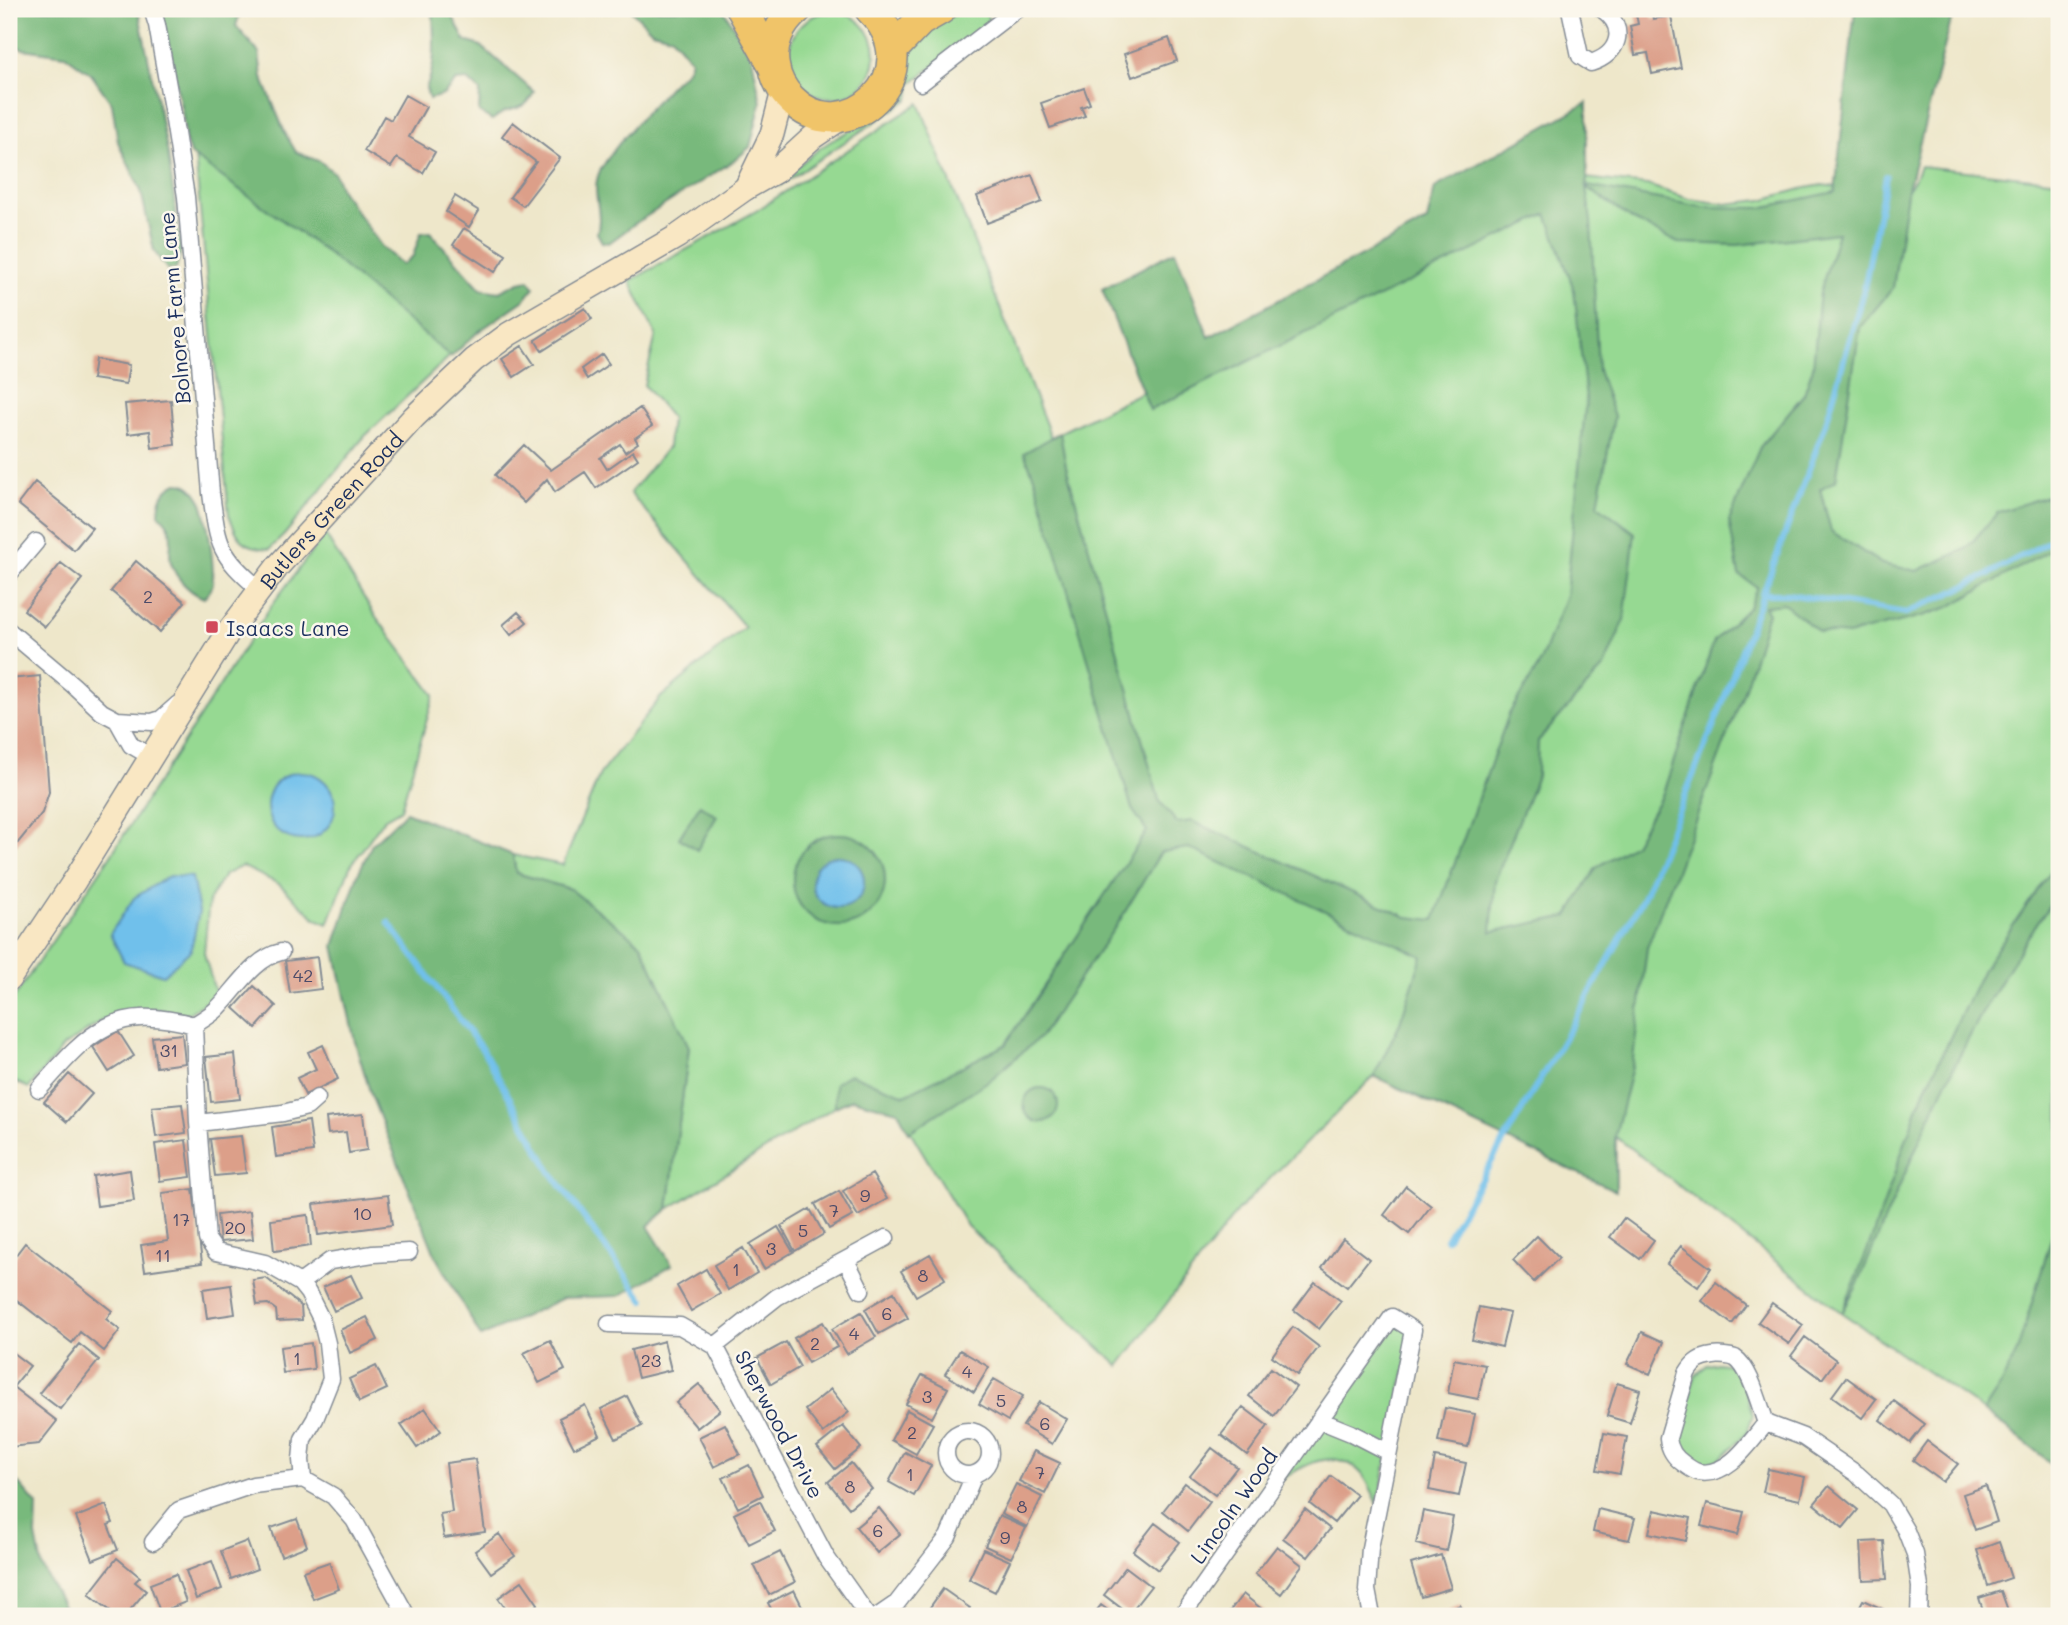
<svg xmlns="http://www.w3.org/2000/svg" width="2068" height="1625" viewBox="0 0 2068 1625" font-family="Mali,sans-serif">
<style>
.green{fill:#96d992;stroke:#588478;stroke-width:2}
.forest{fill:#78b97c;stroke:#4a746d;stroke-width:2;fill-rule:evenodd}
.water{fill:#70c0eb;stroke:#4678a4;stroke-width:2}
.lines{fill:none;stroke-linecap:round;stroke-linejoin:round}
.stream{stroke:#70c0eb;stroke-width:6}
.building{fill:#dc9f89}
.street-casing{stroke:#848b94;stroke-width:19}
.secondary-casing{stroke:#848b94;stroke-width:26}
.highway-casing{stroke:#848b94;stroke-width:33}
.street{stroke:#fff;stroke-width:16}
.secondary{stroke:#f9e7c3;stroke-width:23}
.highway{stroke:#f0c469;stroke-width:30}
.poi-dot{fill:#d1495b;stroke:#fbf7ec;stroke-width:2.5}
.labels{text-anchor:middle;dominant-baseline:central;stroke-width:5;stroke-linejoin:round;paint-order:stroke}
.number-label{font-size:18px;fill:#4b4b69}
.street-label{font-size:21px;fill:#1b2f5e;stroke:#fbf7ec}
.poi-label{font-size:21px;fill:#1b2f5e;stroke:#fbf7ec;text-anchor:start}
</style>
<rect width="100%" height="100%" fill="#fbf7ec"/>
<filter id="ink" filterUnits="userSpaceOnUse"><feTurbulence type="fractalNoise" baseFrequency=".0143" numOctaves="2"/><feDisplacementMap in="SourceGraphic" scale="14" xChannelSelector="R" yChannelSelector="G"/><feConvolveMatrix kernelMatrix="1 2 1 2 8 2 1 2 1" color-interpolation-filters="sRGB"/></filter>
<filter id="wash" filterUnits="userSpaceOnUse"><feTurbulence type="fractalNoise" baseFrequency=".00686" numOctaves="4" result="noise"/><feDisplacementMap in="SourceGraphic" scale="28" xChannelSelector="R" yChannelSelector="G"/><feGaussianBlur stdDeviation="1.57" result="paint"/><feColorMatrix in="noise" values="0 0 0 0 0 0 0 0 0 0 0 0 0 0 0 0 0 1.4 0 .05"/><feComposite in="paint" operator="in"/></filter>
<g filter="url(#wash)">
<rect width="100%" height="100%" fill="#eee7ca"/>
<!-- green -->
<path class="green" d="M969,9H983C991,16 989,23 983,30L911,83L909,99L779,186L778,184C794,170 810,154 828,143C847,130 872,123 888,107C898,96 902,82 906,68C918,30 934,22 969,9Z
M789 55a43 43 0 1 1 86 0a43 43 0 1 1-86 0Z
M919,103L1051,437L1577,177L1647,185L1689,199L1726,204L1762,200L1801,189L1822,185L1903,196L1912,184L1920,166L2059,181V1469L1984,1411L1842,1313L1616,1137V1191L1374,1076L1238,1210L1119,1366L967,1226L898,1111L852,1099L835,1107L668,1209L689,1047L570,889L516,873L513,855L563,865L600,774L661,697L745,627L630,493L668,447L671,418L644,385L656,335L630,281L756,211Z
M195,155L325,251L451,355L364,437L285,534L270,549C242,548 238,539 229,515Z
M325,534L374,614L434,695L401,809L384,819L350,867L328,924L316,919L279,884L242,866L224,875L209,900L204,953L216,995L186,1015L157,1009L102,1021L63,1047L29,1088L9,1079V1005L109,858L271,606Z
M1392,1317L1413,1330L1378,1504C1373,1494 1369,1483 1362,1474C1334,1442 1298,1469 1272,1486Z
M1718,1363L1731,1365L1740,1374L1753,1415L1747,1433L1720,1459L1708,1465L1695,1466L1682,1456L1677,1439L1695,1376L1707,1365Z"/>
<!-- forest -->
<path class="forest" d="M9,9H138L168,154L181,251L176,269H167L154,251L141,191L118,142L112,104L91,74L65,55L23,49L9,43Z
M161,9H241L236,26L259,53L262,77L285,133L296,152L321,162L335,174L341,190L382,247L402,265L413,256L421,233L430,232L481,289L499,292L519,282L529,280L534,287L524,300L478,332L451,357L325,251L190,154L185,139L183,117Z
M433,9H453L452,15L465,41L481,46L534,92C526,108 523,106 507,111C502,112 497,117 492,120L479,112L480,91L468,80L456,81L443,95L429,99L426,88C438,62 433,36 433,9Z
M630,9H723L752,57L761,103L750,147L735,160L636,223L609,243L602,242L597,233C604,211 589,191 601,169C618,141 649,109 671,85C681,74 687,75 691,60L671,36L652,31Z
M1855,9H1954L1907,193L1893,288L1860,327L1836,480L1820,489L1831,531L1882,564L1917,571L1966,549L1998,512L2059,492V545L1949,607L1926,615L1848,635L1819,632L1784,604L1764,606L1768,613L1743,694L1647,948L1632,1067L1615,1136L1616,1191L1374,1076L1400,1023L1422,956L1189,848L1161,852L1120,920L1040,1037L990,1080L909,1132L898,1111L852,1099L835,1107V1083L850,1074L905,1095L1005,1045L1147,831L1132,809L1035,479L1024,453L1060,433L1066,466L1159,800L1177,823L1192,821L1407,917L1434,920L1509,714L1538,667L1566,595L1586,399L1574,290L1547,214L1150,410L1102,289L1175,251L1209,337L1427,221L1435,188L1587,103V186L1703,207L1760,208L1835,192ZM1586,187L1633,220L1678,243L1738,245L1838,233L1820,292L1813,367L1804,394L1760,447L1729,521L1739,575L1757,587L1749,607L1714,641L1663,793L1634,844L1596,868L1568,916L1491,932L1495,881L1537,776L1538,741L1604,667L1624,621L1635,533L1598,505L1614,417L1598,370L1591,221Z
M177,483C189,483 195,490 201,501C207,512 217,579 211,589C209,593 206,595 204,598C188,592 170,573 170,555C170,545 173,537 169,527C167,522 162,518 159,514C159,499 163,490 177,483Z
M700,805L717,816L697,850L679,838Z
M406,812L513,855L516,873L570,889L641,944L689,1047L668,1209L648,1226L672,1265L619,1296L563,1298L481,1337L436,1257L371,1095L355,1042L334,946L358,874L372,844Z
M793 880a46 46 0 1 1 92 0a46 46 0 1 1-92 0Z
M2059,859V893C2039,917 2023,945 2006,972C1945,1072 1902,1181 1856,1288L1842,1313L1869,1246L1919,1103L1983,969Z
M1024 1105a17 17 0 1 1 34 0a17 17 0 1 1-34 0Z
M2059,1213V1469L1984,1411L2000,1386L2017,1352Z
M18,1483L37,1505L36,1536L42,1567L65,1610L64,1616H9V1485Z"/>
<!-- water -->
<path class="water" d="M267 806a34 34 0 1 1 68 0a34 34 0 1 1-68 0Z
M812 882a26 26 0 1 1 52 0a26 26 0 1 1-52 0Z
M169,876L192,877L199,912L191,950L163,975L124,962L110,934L134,898Z"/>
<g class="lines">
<!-- stream -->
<path class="stream" d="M1762,594H1788L1906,613L1966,586L2059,536
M388,922L484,1052L551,1172L644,1301
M1446,1239L1571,1027L1643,898L1719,712L1826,423L1864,289L1886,176"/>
</g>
<g id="blocks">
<!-- building -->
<path class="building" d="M1635,9H1651L1653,19L1671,16L1681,68L1652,74L1648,53L1635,55L1630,26L1638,24Z
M1169,38L1177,61L1132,77L1124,54Z
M1084,88L1090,104L1081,107L1085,116L1050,128L1041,103Z
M405,95L426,107L409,137L435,152L423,173L397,158L391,167L364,151L384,116L391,120Z
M513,122L560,158L523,206L510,197L536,162L502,136Z
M1032,175L1042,202L987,223L977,196Z
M455,196L479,211L469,227L446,212Z
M464,228L506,255L495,272L453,245Z
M585,308L592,319L542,351L535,340Z
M522,346L534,364L514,377L502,359Z
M602,354L609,364L587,379L581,369Z
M95,359L129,365L126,384L92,379Z
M171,400L175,445L152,448L150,431L128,434L125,404Z
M640,408L652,426L635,438L638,443L625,452L620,444L600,458L607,469L633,451L638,459L596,488L585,472L555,492L547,479L524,503L495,475L524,445L551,470Z
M35,482L92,528L74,550L18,504Z
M136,561L185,602L160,632L111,591Z
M61,563L82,579L45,627L24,610Z
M518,612L527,622L511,635L503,625Z
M40,676L49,792L42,813L9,854V679Z
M317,957L321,989L290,993L285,961Z
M254,986L276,1006L256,1028L234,1008Z
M118,1031L134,1056L109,1072L93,1047Z
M182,1034L185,1063L156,1067L152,1037Z
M323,1045L338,1079L305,1095L297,1078L316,1069L308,1052Z
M235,1054L240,1099L211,1102L206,1057Z
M69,1074L92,1094L67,1122L44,1102Z
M182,1104L186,1133L156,1137L152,1107Z
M363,1114L367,1150L349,1153L346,1132L328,1134L326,1118Z
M309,1121L313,1152L276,1157L272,1127Z
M241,1136L246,1173L215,1176L210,1139Z
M186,1140L191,1177L160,1181L155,1144Z
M130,1170L134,1201L97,1206L93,1176Z
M872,1174L887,1199L858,1216L843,1191Z
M1406,1186L1431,1206L1409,1234L1384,1215Z
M193,1189L202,1263L145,1271L141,1245L168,1241L162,1193Z
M839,1191L853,1216L829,1229L815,1204Z
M388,1195L392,1225L318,1235L314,1204Z
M810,1209L824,1234L795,1251L781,1226Z
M250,1211L253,1239L220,1242L217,1215Z
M308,1215L311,1246L274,1251L271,1220Z
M1624,1218L1654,1240L1640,1259L1610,1237Z
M778,1227L793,1252L764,1269L750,1244Z
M1537,1236L1559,1258L1534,1282L1513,1260Z
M1343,1239L1369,1259L1347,1287L1322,1268Z
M25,1243L112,1311L106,1319L120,1330L104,1351L80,1332L72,1343L9,1294V1264Z
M1681,1246L1711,1268L1698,1287L1667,1264Z
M743,1248L757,1273L728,1290L714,1265Z
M930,1254L945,1279L916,1296L901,1271Z
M706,1269L720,1294L691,1311L677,1286Z
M351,1275L362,1298L334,1311L323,1287Z
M266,1278L301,1306L302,1320L277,1321L276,1310L268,1304L257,1305L253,1280Z
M1315,1282L1341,1301L1319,1329L1294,1310Z
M1716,1282L1746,1305L1732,1324L1702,1301Z
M231,1285L235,1314L207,1318L203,1289Z
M894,1292L908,1318L879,1334L865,1309Z
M1772,1303L1803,1325L1789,1344L1758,1322Z
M1479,1307L1510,1313L1502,1347L1472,1340Z
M861,1312L876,1337L847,1354L832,1329Z
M367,1317L378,1340L350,1353L340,1330Z
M823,1322L837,1347L808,1363L794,1338Z
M1293,1327L1319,1347L1297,1375L1272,1356Z
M1642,1332L1664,1342L1650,1374L1627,1364Z
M1805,1337L1836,1360L1822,1379L1791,1356Z
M550,1340L565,1370L539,1383L524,1353Z
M664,1341L671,1370L638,1378L631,1350Z
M786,1342L800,1367L771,1384L757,1358Z
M311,1343L314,1369L283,1373L280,1347Z
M79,1344L99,1360L60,1409L39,1393Z
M9,1350L30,1366L13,1387L57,1421L39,1444L9,1447Z
M960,1350L989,1367L974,1392L945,1374Z
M1454,1359L1485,1365L1478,1399L1448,1393Z
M376,1366L387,1389L359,1402L349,1379Z
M1271,1368L1296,1387L1274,1416L1249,1396Z
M922,1375L948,1388L932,1418L906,1404Z
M1846,1377L1876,1399L1862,1418L1832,1396Z
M994,1379L1023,1396L1008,1421L979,1404Z
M1617,1383L1640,1390L1630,1423L1607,1416Z
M699,1384L720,1410L697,1428L676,1403Z
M831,1389L849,1412L823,1433L805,1410Z
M627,1396L642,1426L616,1439L601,1409Z
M1894,1401L1925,1424L1910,1443L1880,1420Z
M1039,1402L1067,1419L1052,1444L1023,1426Z
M585,1405L600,1435L574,1448L559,1418Z
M1243,1407L1268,1426L1247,1455L1221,1435Z
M425,1408L441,1431L417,1448L401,1425Z
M1445,1408L1475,1414L1468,1447L1438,1441Z
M907,1410L933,1424L916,1454L891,1440Z
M725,1424L740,1454L714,1467L699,1437Z
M843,1426L861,1448L835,1469L817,1447Z
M1604,1433L1627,1437L1620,1474L1597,1470Z
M1927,1441L1958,1464L1943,1482L1913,1460Z
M1212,1448L1237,1467L1215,1495L1190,1476Z
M1034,1451L1060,1463L1045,1494L1019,1481Z
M905,1452L931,1466L914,1496L889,1482Z
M1435,1457L1466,1463L1459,1496L1429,1490Z
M475,1459L485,1532L444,1538L440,1514L452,1512L446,1463Z
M851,1463L872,1489L849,1508L828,1482Z
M749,1465L763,1495L738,1508L723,1478Z
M1768,1469L1805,1477L1800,1500L1763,1492Z
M1331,1476L1357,1495L1334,1523L1310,1504Z
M1185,1483L1210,1502L1188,1531L1163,1511Z
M1016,1484L1042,1497L1027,1527L1001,1514Z
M1829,1486L1858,1510L1843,1528L1814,1504Z
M1986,1486L1997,1522L1975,1530L1963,1494Z
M760,1501L775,1531L749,1544L734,1514Z
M1707,1503L1744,1512L1738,1535L1701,1526Z
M106,1505L113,1523L108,1525L118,1550L93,1560L76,1517Z
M879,1508L900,1534L877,1553L856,1527Z
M1305,1509L1330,1529L1308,1557L1283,1538Z
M1598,1509L1635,1518L1629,1540L1593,1532Z
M1654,1510L1691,1518L1686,1541L1649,1533Z
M1423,1511L1453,1517L1446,1551L1416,1544Z
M999,1516L1026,1528L1011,1558L985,1546Z
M297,1519L307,1546L281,1556L271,1528Z
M1155,1523L1180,1542L1158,1570L1133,1551Z
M499,1534L515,1556L491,1573L475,1551Z
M247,1541L257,1569L231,1579L221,1551Z
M1884,1541L1887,1579L1863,1580L1861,1542Z
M1999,1542L2011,1578L1988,1586L1977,1550Z
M1277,1546L1302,1565L1281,1594L1255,1574Z
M983,1549L1010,1561L995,1592L969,1579Z
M780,1552L795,1582L769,1595L754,1565Z
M1441,1555L1451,1588L1421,1597L1411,1564Z
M117,1558L140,1577L135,1582L146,1591L125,1616H117L89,1594Z
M212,1561L222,1589L196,1599L186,1571Z
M329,1562L339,1589L313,1599L303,1571Z
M1126,1567L1151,1586L1129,1614L1104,1595Z
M176,1574L186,1602L160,1612L150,1584Z
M522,1581L538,1604L521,1616H511L498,1598Z
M943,1589L970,1608L965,1616H931L926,1613Z
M794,1590L807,1616H775L768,1603Z
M2001,1591L2010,1616H1985L1979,1598Z
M1243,1594L1268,1614L1266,1616H1226Z
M1863,1600L1885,1610L1883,1616H1855Z
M1101,1605L1116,1616H1092Z
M1460,1605L1466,1616H1437Z"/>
</g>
</g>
<g filter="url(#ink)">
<use href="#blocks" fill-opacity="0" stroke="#848b94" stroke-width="2"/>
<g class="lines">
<!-- street casing -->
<g class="street-casing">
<path id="street" d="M152,9L157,25L173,114L186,197L211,493C218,545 218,554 259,589
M1570,9L1580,56L1591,63C1619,54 1628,28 1602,9
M921,83L1017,9
M9,574L36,542
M9,631L73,685L102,712L117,720L152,722L161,719L178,704
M117,720L131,745L150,756
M194,1025C202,1020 211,1015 217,1009C236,990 254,958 281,952
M39,1089C89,1033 113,1003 194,1025L198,1123L207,1239L216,1252L265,1263L300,1283L308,1293L321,1319L327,1343L331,1379L315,1419L303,1439L301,1460L303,1479
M198,1123L283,1113L307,1107L317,1098
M846,1260L861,1290
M300,1283L330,1261L373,1254L409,1252
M609,1324L680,1326L715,1346L826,1557L868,1616
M715,1346L777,1297L886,1238
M1319,1420L1351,1433L1388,1452
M1766,1423C1750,1442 1728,1478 1698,1472C1694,1471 1688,1467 1684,1464C1675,1458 1669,1449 1668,1438L1687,1373C1694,1361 1700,1358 1713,1356C1719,1355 1730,1356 1735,1358C1750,1367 1760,1407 1766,1423L1803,1437L1857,1474L1890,1504L1906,1531L1915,1554L1920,1587L1919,1616
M946 1453a22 22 0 1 1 44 0a22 22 0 1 1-44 0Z
M153,1542L179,1510L253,1485L303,1479L333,1496L354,1520L407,1616
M878,1616L897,1603L948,1537L974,1475
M1182,1616L1392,1317L1413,1330L1370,1548L1367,1590L1372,1616"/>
</g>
<!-- secondary casing -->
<g class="secondary-casing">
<g id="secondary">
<path d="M746,188L772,134L783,91"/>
<path id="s1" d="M9,979L75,880L229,631L278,566L414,417L474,360L509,334L678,236L746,188L776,171L813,137L846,115"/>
</g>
</g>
<!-- highway casing -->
<g class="highway-casing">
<path id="highway" d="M742,9L773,65
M797,9C780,23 770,44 774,66C776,79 782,90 791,99C844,154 935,73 870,9
M893,49L920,21L941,9"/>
</g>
<!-- street -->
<use href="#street" class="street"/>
<!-- secondary -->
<use href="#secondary" class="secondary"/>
<!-- highway -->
<use href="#highway" class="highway"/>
</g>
</g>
<!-- markers -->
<rect class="poi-dot" x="205" y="620" width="14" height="14" rx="3.5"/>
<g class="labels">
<!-- number labels -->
<g class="number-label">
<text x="148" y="596">2</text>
<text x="303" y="975">42</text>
<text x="169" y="1050">31</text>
<text x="865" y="1195">9</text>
<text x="834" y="1210">7</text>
<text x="362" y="1213">10</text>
<text x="181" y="1219">17</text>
<text x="235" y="1227">20</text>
<text x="803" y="1230">5</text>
<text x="771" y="1248">3</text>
<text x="163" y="1255">11</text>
<text x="736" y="1269">1</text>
<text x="923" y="1275">8</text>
<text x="887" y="1313">6</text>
<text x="854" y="1333">4</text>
<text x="815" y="1343">2</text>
<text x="297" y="1358">1</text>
<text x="651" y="1360">23</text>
<text x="967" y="1371">4</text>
<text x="927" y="1396">3</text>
<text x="1001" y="1400">5</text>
<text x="1045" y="1423">6</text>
<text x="912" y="1432">2</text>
<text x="1040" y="1472">7</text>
<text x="910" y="1474">1</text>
<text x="850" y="1486">8</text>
<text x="1022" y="1506">8</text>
<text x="878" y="1530">6</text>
<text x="1005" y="1537">9</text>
</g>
<!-- street labels -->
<g class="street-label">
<text transform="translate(174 308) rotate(-95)">Bolnore Farm Lane</text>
<text stroke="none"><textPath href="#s1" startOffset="570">Butlers Green Road</textPath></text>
<text transform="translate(780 1424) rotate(62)">Sherwood Drive</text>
<text transform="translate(1233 1506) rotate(-55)">Lincoln Wood</text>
</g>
<!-- poi labels -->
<g class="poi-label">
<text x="226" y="627">Isaacs Lane</text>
</g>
</g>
<!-- margin -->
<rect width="2068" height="1625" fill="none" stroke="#fbf7ec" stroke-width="35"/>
</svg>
